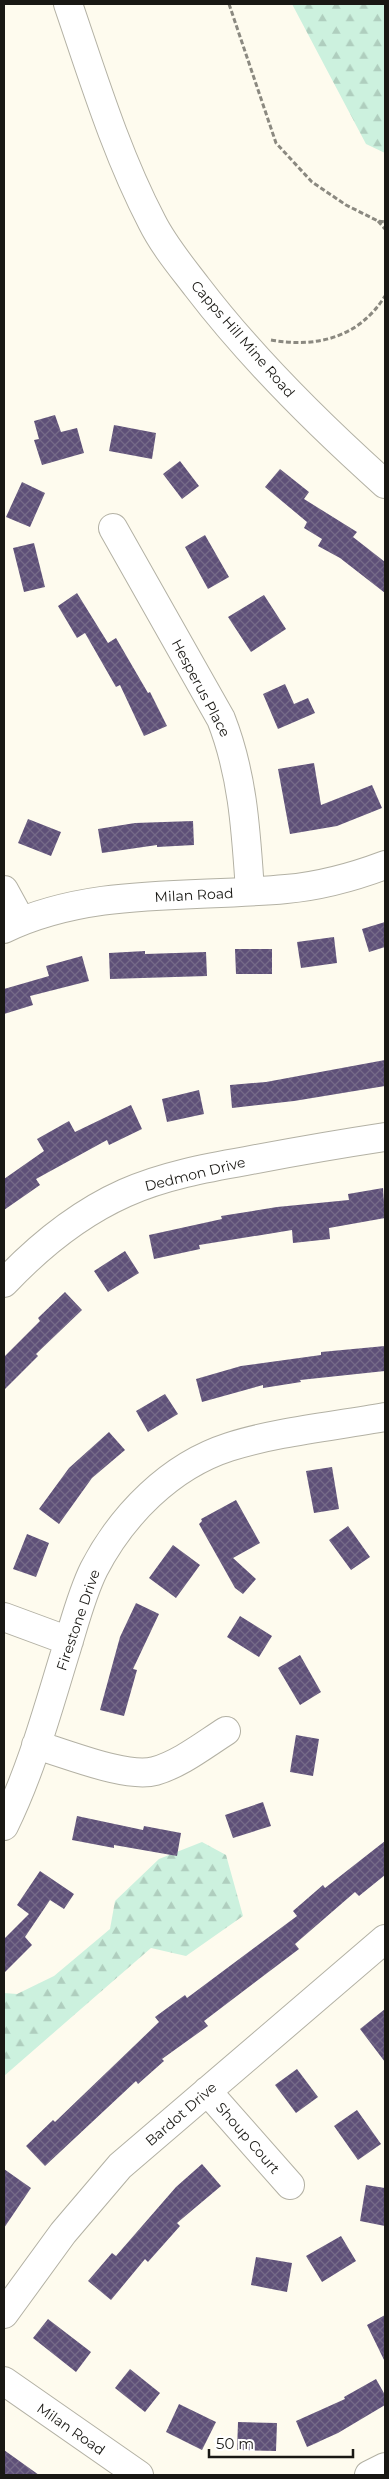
<svg xmlns="http://www.w3.org/2000/svg" width="389" height="2479" viewBox="0 0 389 2479" font-family="Montserrat,sans-serif">
<style>
.forest{fill:url(#forest-firs)}
.building{fill:url(#building-cross-hatch)}
.lines{fill:none;stroke-linecap:round;stroke-linejoin:round}
.minor-casing{stroke:#b3b1a4;stroke-width:30}
.path{stroke:#8b8980;stroke-width:3;stroke-dasharray:5 2.5;stroke-linecap:butt}
.minor{stroke:#fff;stroke-width:28}
.labels{text-anchor:middle;dominant-baseline:central;stroke-width:5;stroke-linejoin:round;paint-order:stroke}
.street-label{font-size:14px;fill:#191814;stroke:#fff}
</style>
<defs>
<pattern id="forest-firs" width="22" height="20" patternUnits="userSpaceOnUse" patternTransform="scale(1.25)"><rect width="22" height="20" fill="#ccf1de"/><path d="M5 1l3.5 6h-7zM16 11l3.5 6h-7z" fill="#afcebe"/></pattern>
<pattern id="building-cross-hatch" width="8" height="8" patternUnits="userSpaceOnUse" patternTransform="scale(1.25)"><rect width="8" height="8" fill="#5e5078"/><path d="M0 0l8 8M0 8l8-8" fill="none" stroke="#756a88"/></pattern>
</defs>
<rect width="100%" height="100%" fill="#fefbee"/>
<!-- forest -->
<path class="forest" d="M292,4H385V153L366,144Z
M202,1842L226,1855L243,1916L186,1956L151,1948L4,2076V1993L17,1994L54,1976L110,1929L115,1901L159,1859Z"/>
<!-- building -->
<path class="building" d="M55,415L61,432L77,428L84,453L42,465L34,440L39,439L34,421Z
M114,425L156,433L152,459L109,451Z
M180,461L199,486L182,499L163,474Z
M280,469L309,492L304,499L357,532L353,537L385,562V593L340,558L318,546L322,539L304,528L307,522L265,487Z
M22,482L45,493L30,527L6,517Z
M205,535L229,577L208,589L185,547Z
M34,543L45,587L24,592L13,548Z
M77,593L108,643L116,638L148,693L150,692L167,726L144,736L120,685L116,687L85,633L77,638L58,606Z
M264,595L286,629L251,652L228,617Z
M285,684L294,704L308,698L315,713L278,729L263,694Z
M314,763L321,805L372,785L382,808L337,826L290,834L278,769Z
M28,819L61,832L51,856L18,843Z
M193,821L194,845L157,847V845L102,853L98,829L135,823Z
M385,922V947L369,952L362,929Z
M334,937L337,963L301,968L297,942Z
M235,949H272V974H236Z
M145,951V954L206,952L207,976L110,979L109,953Z
M82,956L89,981L30,996L33,1005L4,1014V989L49,976L46,966Z
M385,1060V1086L294,1101L232,1108L230,1085L266,1082Z
M199,1090L204,1114L167,1122L162,1099Z
M131,1105L142,1129L109,1145L107,1140L36,1179L40,1185L4,1210V1179L44,1151L37,1139L69,1121L75,1132Z
M383,1188L385,1218L329,1228L330,1239L293,1243L292,1230L199,1245L200,1249L154,1259L149,1235L222,1219L221,1216L277,1207L349,1200L348,1194Z
M125,1251L139,1273L108,1292L94,1271Z
M65,1292L82,1310L36,1354L38,1356L4,1390V1357L40,1321L38,1318Z
M385,1346V1371L300,1380L301,1382L263,1388V1385L202,1402L196,1379L241,1366L321,1355V1352Z
M165,1394L178,1414L148,1432L136,1411Z
M109,1432L125,1450L92,1478L59,1524L39,1509L69,1468Z
M332,1467L339,1509L314,1513L306,1471Z
M236,1500L260,1543L233,1558L256,1579L243,1594L235,1588L199,1524L202,1521L201,1519Z
M348,1526L370,1557L351,1570L329,1540Z
M27,1534L49,1543L36,1577L13,1569Z
M173,1545L200,1565L176,1598L149,1578Z
M136,1603L159,1614L133,1669L137,1670L124,1716L100,1710L120,1637Z
M240,1616L272,1636L259,1657L227,1637Z
M300,1655L321,1692L300,1705L278,1668Z
M296,1735L319,1739L313,1776L290,1772Z
M263,1802L271,1826L233,1838L225,1815Z
M77,1816L143,1830L144,1826L181,1833L177,1856L114,1845V1848L72,1840Z
M385,1841V1875L359,1896L355,1892L295,1944L299,1949L204,2021L208,2026L162,2059L164,2061L138,2084L136,2081L45,2166L26,2146L53,2120L55,2122L159,2022L155,2017L185,1995L187,1998L297,1916L293,1911L323,1885L325,1888Z
M40,1871L74,1894L64,1909L50,1900L25,1937L32,1945L4,1973V1939L29,1914L17,1905Z
M385,2009V2062L360,2029Z
M297,2069L318,2097L296,2113L275,2085Z
M357,2110L381,2144L358,2160L334,2126Z
M202,2164L221,2186L177,2223L180,2226L148,2262L145,2259L111,2300L88,2281L112,2253L116,2256L176,2187Z
M4,2169L31,2188L4,2228Z
M366,2185L385,2188V2226L360,2221Z
M341,2236L356,2261L322,2282L306,2256Z
M256,2257L292,2263L287,2292L251,2285Z
M385,2315V2362L367,2325Z
M48,2319L91,2352L76,2372L33,2338Z
M130,2369L160,2393L145,2412L115,2388Z
M376,2379L385,2395V2405L338,2433L307,2447L296,2421L345,2399L344,2397Z
M179,2404L216,2422L202,2450L166,2432Z
M238,2422L277,2423L276,2451L237,2450Z
M4,2450L39,2475H4Z"/>
<g class="lines">
<!-- minor casing -->
<g class="minor-casing">
<path id="minor" d="M68,4C93,77 116,153 152,222C164,246 181,266 197,287C252,359 318,424 385,484
M113,528L221,719C243,775 246,832 250,891
M4,890L21,921
M4,929C91,887 192,898 286,889C320,886 353,877 385,865
M4,1283C39,1246 78,1214 125,1193C163,1176 206,1168 246,1161C293,1152 339,1144 385,1137
M4,1617L69,1641
M36,1745C65,1753 127,1779 155,1771C180,1764 204,1745 226,1731
M4,1826C32,1769 48,1708 67,1647C75,1621 82,1593 94,1569C122,1515 170,1466 229,1447C275,1432 336,1426 385,1417
M207,2091L290,2185
M4,2314L63,2233L120,2166L385,1939
M4,2381L139,2475
M369,2475L385,2467"/>
</g>
<!-- path -->
<path class="path" d="M229,4L276,143L312,182L346,205L378,221L385,222
M378,221L385,229
M271,340C316,348 359,338 385,296"/>
<!-- minor -->
<use href="#minor" class="minor"/>
</g>
<g class="labels">
<!-- street labels -->
<g class="street-label">
<text transform="translate(243 339) rotate(49)">Capps Hill Mine Road</text>
<text transform="translate(201 688) rotate(62)">Hesperus Place</text>
<text transform="translate(194 895) rotate(-3)">Milan Road</text>
<text transform="translate(195 1174) rotate(-14)">Dedmon Drive</text>
<text transform="translate(78 1620) rotate(-71)">Firestone Drive</text>
<text transform="translate(181 2114) rotate(-41)">Bardot Drive</text>
<text transform="translate(248 2138) rotate(49)">Shoup Court</text>
<text transform="translate(71 2429) rotate(35)">Milan Road</text>
</g>
</g>
<!-- border -->
<rect width="389" height="2479" fill="none" stroke="#191814" stroke-width="10"/>
<!-- scale -->
<path d="M209 2449v8h144v-8" fill="none" stroke="#191814" stroke-width="2.5"/>
<text x="216" y="2449" font-size="15" fill="#191814" stroke="#ffffff" stroke-width="4" paint-order="stroke">50 m</text>
</svg>
